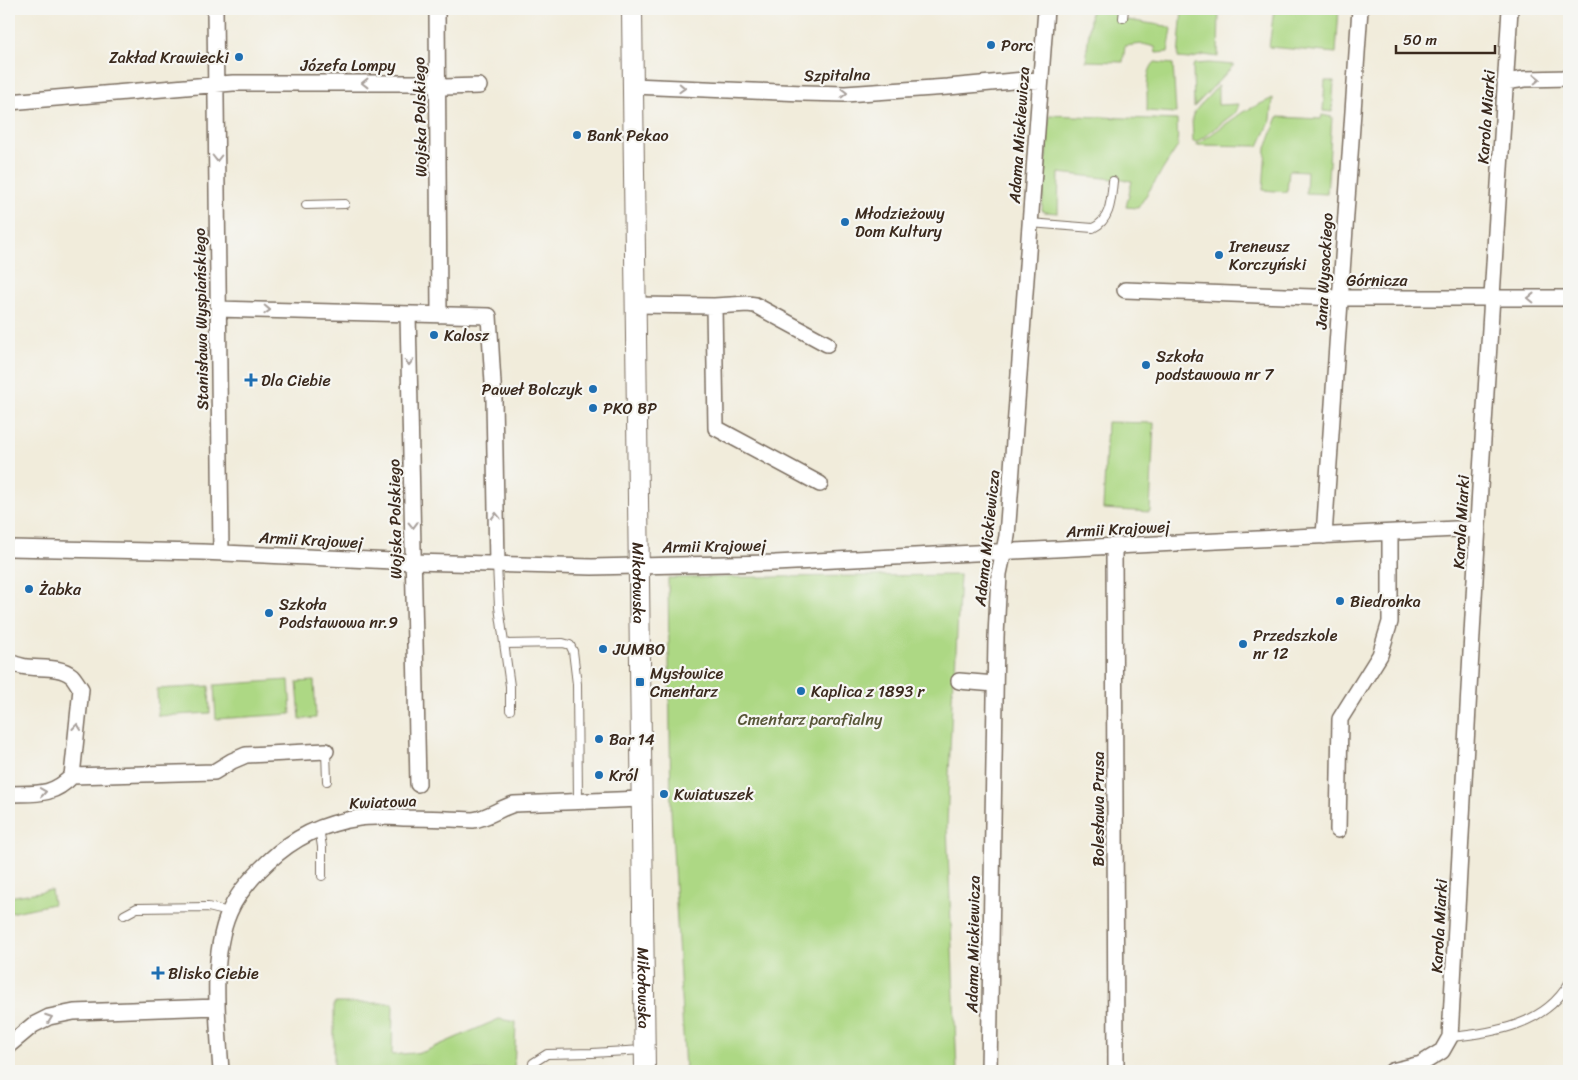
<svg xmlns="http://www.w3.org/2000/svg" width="1578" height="1080" viewBox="0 0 1578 1080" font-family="Sriracha,sans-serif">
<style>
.green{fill:#add884;stroke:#748151}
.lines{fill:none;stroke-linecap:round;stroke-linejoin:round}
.lane-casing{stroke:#7b6e60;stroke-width:10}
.street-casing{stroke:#7b6e60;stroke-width:18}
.secondary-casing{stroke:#7b6e60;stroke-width:22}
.lane{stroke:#fff;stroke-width:8}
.street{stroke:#fff;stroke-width:15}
.secondary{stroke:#fff;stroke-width:20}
.oneway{stroke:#a79f9a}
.poi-dot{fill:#1f6fb2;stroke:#f6f6f2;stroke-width:2}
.labels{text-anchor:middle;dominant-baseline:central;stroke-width:4.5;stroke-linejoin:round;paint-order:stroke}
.poi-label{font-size:16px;fill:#3b2a1e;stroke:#f6f6f2;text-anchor:start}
.street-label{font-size:16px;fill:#3b2a1e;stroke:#f6f6f2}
.park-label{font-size:16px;fill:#585638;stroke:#f6f6f2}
</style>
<rect width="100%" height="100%" fill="#f6f6f2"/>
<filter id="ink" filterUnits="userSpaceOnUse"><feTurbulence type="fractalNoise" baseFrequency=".02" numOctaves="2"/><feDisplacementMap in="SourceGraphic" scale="10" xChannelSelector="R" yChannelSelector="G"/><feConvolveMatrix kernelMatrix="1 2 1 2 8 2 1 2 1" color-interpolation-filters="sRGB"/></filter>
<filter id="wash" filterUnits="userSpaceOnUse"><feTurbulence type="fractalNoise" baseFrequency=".0096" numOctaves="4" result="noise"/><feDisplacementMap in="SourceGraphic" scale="20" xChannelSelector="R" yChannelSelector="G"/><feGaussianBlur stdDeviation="1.12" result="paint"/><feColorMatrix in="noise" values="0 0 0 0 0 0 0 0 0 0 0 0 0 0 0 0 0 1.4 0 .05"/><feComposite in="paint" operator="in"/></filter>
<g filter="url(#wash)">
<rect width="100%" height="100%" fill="#f1ecdb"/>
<!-- green -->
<path class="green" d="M1091,9H1122L1121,19L1166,26L1172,29L1168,52L1156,53L1155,47L1143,44L1125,46L1123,62L1086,61Z
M1182,9H1219L1218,57L1204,55L1189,59L1178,58Z
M1274,9H1339L1336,53L1269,47Z
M1155,62L1173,64L1176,113L1147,111C1148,96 1144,72 1155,62Z
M1209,63L1234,65L1194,107L1193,66L1195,64Z
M1325,81H1334L1332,112L1323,111Z
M1218,86V105L1239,104L1236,112L1197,142H1193L1192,117L1195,111Z
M1273,98L1271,120L1259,146L1196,145L1243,112Z
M1049,115L1177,120L1178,146L1138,208L1126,207L1132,181L1059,173L1058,213L1044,212L1042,210Z
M1322,115L1332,117L1327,194L1306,193L1307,171L1289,170L1287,192L1263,190L1266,148L1278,117L1321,119Z
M1107,422L1154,423L1150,512L1103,509Z
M960,575L955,672H954L953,676L947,826L957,1071H685L671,811L668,578Z
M289,680L291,714L216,719L214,685Z
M314,681L316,718L300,719L297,682Z
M209,686L210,713L158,716L157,689Z
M51,890L53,904L9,913V897Z
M334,1003H393L392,1055L423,1052L499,1019L516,1022L514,1071H334Z"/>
</g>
<g filter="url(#ink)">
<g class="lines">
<!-- lane casing -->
<g class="lane-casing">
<path id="lane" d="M1123,18L1124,9
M306,205L345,204
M1030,223L1093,228C1111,220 1111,199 1113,181
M497,564L499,607L510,686V710
M505,644L563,643L570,645L573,651L577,684L578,801
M326,751L327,781
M319,828L322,847V876
M124,915L137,908L208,907L229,912
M1450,1037C1494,1033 1545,1025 1569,983
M532,1071L533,1063L547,1054L592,1053L643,1050"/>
</g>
<!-- street casing -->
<g class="street-casing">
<path id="street" d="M215,9L221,553
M437,9L439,315
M1505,82L1525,79L1569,78
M633,86L803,93L845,94L948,87L1024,80L1040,81
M9,102L233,83H437L444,87L479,86
M1125,290L1340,298H1569
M635,305L714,306L748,304L755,305L827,344
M714,306L716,428L820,484
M218,309L489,316L494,400L497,564
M408,314L418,784
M1324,536L1360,9
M1114,547L1116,1071
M9,548L202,552L414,562L592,567L775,563L1456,529L1478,530
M9,661C26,673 56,662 72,676C75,679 78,685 81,689L72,776C52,797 35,793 9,794
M959,681L995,684
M72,776L214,772L232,761L246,755L326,751
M1338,830L1340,719L1380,655L1390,622V533
M9,1045L33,1025L49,1017L74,1012L217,1007
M221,1071C218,1024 210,957 229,913C237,893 253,876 268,862C293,838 324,823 359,818C374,816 389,817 404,818C427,818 450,819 473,820C488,818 500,808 514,804L642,799
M989,1071L996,637L999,574L1007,536L1046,9
M1392,1071L1421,1064L1442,1051L1450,1037L1480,488L1510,9"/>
</g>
<!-- secondary casing -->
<g class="secondary-casing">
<g id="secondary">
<path id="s1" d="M632,9L645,1071"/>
</g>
</g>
<!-- lane -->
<use href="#lane" class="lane"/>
<!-- street -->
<use href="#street" class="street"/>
<!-- secondary -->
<use href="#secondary" class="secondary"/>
</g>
<!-- one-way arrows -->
<defs><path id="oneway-chevron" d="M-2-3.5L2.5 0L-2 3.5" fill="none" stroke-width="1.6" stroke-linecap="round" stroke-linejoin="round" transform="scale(1.25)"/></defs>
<g class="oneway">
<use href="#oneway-chevron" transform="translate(1537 79) rotate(-1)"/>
<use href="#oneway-chevron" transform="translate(365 83) rotate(180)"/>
<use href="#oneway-chevron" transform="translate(682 88) rotate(2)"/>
<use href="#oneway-chevron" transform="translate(844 93) rotate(-1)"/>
<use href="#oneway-chevron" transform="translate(217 158) rotate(90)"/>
<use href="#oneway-chevron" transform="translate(1531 298) rotate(-179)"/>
<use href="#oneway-chevron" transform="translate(267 310) rotate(2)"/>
<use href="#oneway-chevron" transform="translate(409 362) rotate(89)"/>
<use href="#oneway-chevron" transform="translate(496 516) rotate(-91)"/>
<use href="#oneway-chevron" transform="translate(413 525) rotate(89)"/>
<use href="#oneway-chevron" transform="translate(77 727) rotate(-84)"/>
<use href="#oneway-chevron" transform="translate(43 792) rotate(-9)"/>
<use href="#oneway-chevron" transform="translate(49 1018) rotate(-20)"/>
</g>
</g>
<!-- markers -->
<g class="poi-dot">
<circle cx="991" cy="45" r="5"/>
<circle cx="239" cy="57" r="5"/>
<circle cx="577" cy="135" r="5"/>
<circle cx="845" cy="222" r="5"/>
<circle cx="1219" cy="255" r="5"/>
<circle cx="434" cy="335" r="5"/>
<circle cx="1146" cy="365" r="5"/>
<path d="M248.5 372.5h5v5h5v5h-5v5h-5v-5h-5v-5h5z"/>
<circle cx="593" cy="389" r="5"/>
<circle cx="593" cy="408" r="5"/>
<circle cx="29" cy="589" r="5"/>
<circle cx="1340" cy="601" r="5"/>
<circle cx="269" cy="613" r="5"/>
<circle cx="1243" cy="644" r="5"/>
<circle cx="603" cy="649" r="5"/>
<rect x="635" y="677" width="10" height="10" rx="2.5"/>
<circle cx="801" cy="691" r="5"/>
<circle cx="599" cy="739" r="5"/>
<circle cx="599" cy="775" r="5"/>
<circle cx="664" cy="794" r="5"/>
<path d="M155.5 965.5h5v5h5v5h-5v5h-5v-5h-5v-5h5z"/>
</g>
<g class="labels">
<!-- poi labels -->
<g class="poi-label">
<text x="1001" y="45">Porc</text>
<text x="229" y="57" text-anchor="end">Zakład Krawiecki</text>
<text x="587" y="135">Bank Pekao</text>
<text x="855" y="213">Młodzieżowy<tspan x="855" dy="18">Dom Kultury</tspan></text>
<text x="1229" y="246">Ireneusz<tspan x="1229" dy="18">Korczyński</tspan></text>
<text x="444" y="335">Kalosz</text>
<text x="1156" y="356">Szkoła<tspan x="1156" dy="18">podstawowa nr 7</tspan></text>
<text x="261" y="380">Dla Ciebie</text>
<text x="583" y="389" text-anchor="end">Paweł Bolczyk</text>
<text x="603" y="408">PKO BP</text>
<text x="39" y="589">Żabka</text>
<text x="1350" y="601">Biedronka</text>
<text x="279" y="604">Szkoła<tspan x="279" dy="18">Podstawowa nr.9</tspan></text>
<text x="1253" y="635">Przedszkole<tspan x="1253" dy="18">nr 12</tspan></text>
<text x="613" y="649">JUMBO</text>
<text x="650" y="673">Mysłowice<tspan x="650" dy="18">Cmentarz</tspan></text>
<text x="811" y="691">Kaplica z 1893 r</text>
<text x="609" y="739">Bar 14</text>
<text x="609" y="775">Król</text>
<text x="674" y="794">Kwiatuszek</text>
<text x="168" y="973">Blisko Ciebie</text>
</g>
<!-- street labels -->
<g class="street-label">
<text x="348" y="65">Józefa Lompy</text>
<text transform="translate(837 75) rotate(-1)">Szpitalna</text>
<text transform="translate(420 117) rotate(-91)">Wojska Polskiego</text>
<text transform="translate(1486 117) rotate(-86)">Karola Miarki</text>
<text transform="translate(1019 135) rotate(-86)">Adama Mickiewicza</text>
<text transform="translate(1324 271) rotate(-87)">Jana Wysockiego</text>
<text x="1377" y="280">Górnicza</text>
<text transform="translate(201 319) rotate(-91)">Stanisława Wyspiańskiego</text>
<text transform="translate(395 519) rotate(-91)">Wojska Polskiego</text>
<text transform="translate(1461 522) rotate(-87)">Karola Miarki</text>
<text transform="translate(1118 529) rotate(-3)">Armii Krajowej</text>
<text transform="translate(987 538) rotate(-84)">Adama Mickiewicza</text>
<text transform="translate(311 540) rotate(3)">Armii Krajowej</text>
<text transform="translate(714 546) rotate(-1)">Armii Krajowej</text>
<text stroke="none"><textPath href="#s1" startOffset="574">Mikołowska</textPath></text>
<text transform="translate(383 802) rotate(-2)">Kwiatowa</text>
<text transform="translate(1098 809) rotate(-90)">Bolesława Prusa</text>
<text transform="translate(1439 926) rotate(-87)">Karola Miarki</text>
<text transform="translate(973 944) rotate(-89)">Adama Mickiewicza</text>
<text stroke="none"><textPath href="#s1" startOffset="979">Mikołowska</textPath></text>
</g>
<!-- park labels -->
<g class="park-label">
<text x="810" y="719">Cmentarz parafialny</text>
</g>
</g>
<!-- margin -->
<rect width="1578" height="1080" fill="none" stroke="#f6f6f2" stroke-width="30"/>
<!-- scale -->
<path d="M1396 45v8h99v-8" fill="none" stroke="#3b2a1e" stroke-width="2.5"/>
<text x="1403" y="45" font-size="15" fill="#3b2a1e" stroke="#f6f6f2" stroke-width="4" paint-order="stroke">50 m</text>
</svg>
